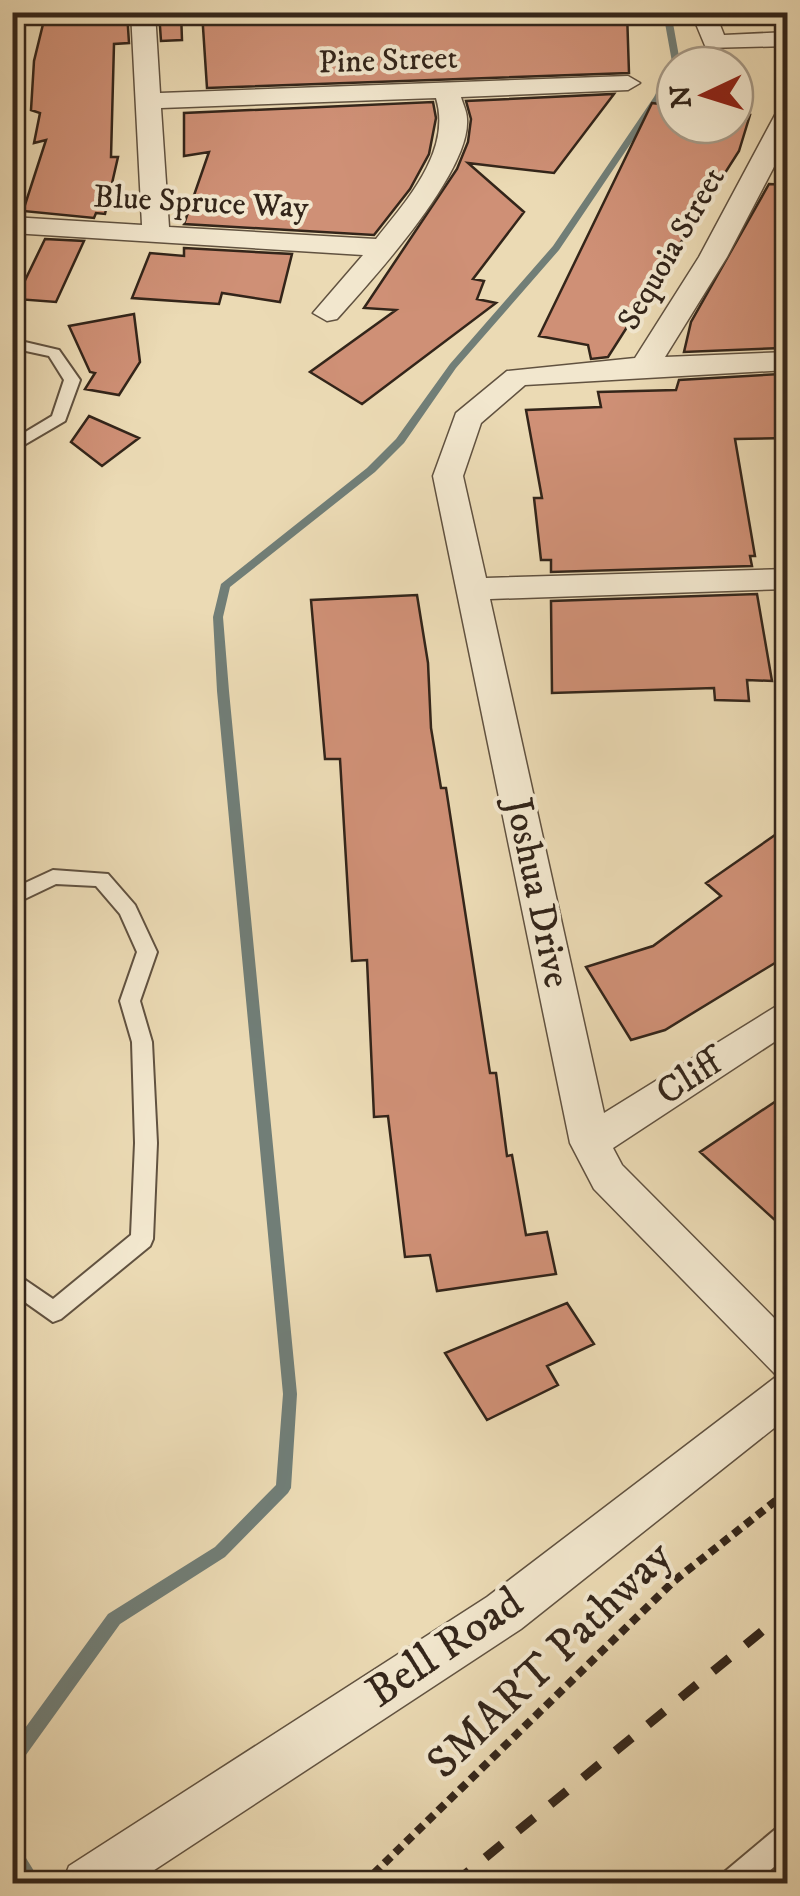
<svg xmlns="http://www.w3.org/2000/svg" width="800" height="1896" viewBox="0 0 800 1896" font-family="'IM FELL DW Pica',serif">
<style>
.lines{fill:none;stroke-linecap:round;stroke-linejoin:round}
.stream{fill:#717e77;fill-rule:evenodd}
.building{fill:#cf9076;stroke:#33251a;stroke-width:2.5}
.service-casing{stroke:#615240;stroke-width:4}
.minor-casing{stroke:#615240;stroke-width:3}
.path{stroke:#33251a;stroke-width:8;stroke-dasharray:9 6;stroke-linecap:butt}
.service{fill:#f2e7ce;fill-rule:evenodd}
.minor{fill:#f2e7ce;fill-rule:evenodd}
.rail{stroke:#33251a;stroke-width:9;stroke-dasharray:21 21;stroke-linecap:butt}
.labels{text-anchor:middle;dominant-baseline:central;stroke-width:8;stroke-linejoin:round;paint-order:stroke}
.far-street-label{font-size:32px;fill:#33251a;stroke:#f2e7ce}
.street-label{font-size:38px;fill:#33251a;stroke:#f2e7ce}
.near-street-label{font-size:45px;fill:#33251a;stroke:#f2e7ce}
</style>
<rect width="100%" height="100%" fill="#ebdab4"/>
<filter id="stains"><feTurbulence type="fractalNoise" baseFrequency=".002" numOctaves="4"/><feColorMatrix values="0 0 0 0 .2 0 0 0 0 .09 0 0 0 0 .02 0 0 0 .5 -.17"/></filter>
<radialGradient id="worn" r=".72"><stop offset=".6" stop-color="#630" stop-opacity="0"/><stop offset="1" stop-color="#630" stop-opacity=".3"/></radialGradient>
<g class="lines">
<!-- stream -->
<path class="stream" d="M663,12H671L680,62L679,65H675V72L662,97L559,250L456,368L404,443L375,472L230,587L223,617L229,691L297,1394L291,1488L288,1493L225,1557L120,1624L18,1766L12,1768V1746L108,1614L215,1547L276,1485L283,1394L217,691L213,617L221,584L367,468L396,439L450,364L553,246L654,97L672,62Z
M12,1843L18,1845L42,1884H24L12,1867Z"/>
</g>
<!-- building -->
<path class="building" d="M46,12H127L129,43L114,44L111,157H118L105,214L96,213L94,218L23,211L46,140L34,143L40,113L31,110L34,61Z
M159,12H181L182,40L161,41Z
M202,12H627L629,73L207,88Z
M614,94L554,173L468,163L524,212L473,279L484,281L477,299L496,303L362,404L310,372L396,310L364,308L457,169L468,142L471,119L466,101Z
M433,102L436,118L429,154L410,189L374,235L184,224L209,152L184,156V113Z
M652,103L675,106V125H735V114L750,115L739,151L608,357L591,359L588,345L539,336Z
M769,184L788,185V316L784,315L782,348L684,352L691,322Z
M45,239L84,241L56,302L16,299Z
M184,248L292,254L280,302L222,293L219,304L132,298L150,253L184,256Z
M134,314L140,362L119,395L85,389L95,373L90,372L69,326Z
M780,374V386L788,385V438L735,439L755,556H750L752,566L551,572V560H541L534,498H542L526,410L601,407L598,392L676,390L679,380Z
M89,416L139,438L102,466L71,442Z
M757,594L772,681L747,680L749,701L715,700L714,688L552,693L551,601Z
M417,595L428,663L431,728L441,788H446L490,1073H496L507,1156L512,1155L526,1235L547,1232L556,1274L437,1291L430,1255L405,1257L388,1116L374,1117L367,960L352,961L340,759H325L311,600Z
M788,826V955L665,1030L631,1040L586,967L653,946L721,896L706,883Z
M788,1093V1232L700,1152Z
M567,1303L594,1344L547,1366L558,1385L487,1420L445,1353Z"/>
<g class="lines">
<!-- service casing -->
<g class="service-casing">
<path id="service" d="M12,339L59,350L80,380L65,421L12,452V440L52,416L64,380L49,356L12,348Z
M53,870L108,874L135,905L157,952L140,1001L152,1042L157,1143L153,1239L150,1246L61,1319L53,1322L12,1293V1271L53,1299L131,1235L135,1143L132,1042L120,1001L137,952L120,914L96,886L56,884L12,905V889Z
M788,1824V1855L754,1884H719L722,1874L778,1827Z"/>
</g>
<!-- minor casing -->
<g class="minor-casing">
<path id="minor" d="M131,12H155L160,93L628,76L640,83L628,90L461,97C463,104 467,112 467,119C471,172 372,280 337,319L327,321L313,313L363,255L12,233V217L142,225ZM436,98C452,151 407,200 376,239L169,227L161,108Z
M691,12H715L724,35L788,32V46L706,48Z
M788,108V140L727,257L665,357L788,352V370L525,385L481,423L463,476L486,578L788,569V589L490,599L604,1113L788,999V1033L613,1148L622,1165L788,1332V1417L521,1629L133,1884H62L69,1866L487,1597L777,1376L594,1189L570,1143L433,476L456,413L507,371L635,358L699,257L775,115Z"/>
</g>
<!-- path -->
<path class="path" d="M363,1884L674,1581L788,1491"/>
<!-- service -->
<use href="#service" class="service"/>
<!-- minor -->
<use href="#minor" class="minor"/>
<!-- rail -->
<path class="rail" d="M453,1884L788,1610"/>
</g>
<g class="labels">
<!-- far-street labels -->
<g class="far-street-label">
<text transform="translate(388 61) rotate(-2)">Pine Street</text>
<text transform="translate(201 203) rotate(3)">Blue Spruce Way</text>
<text transform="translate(672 249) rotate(-60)">Sequoia Street</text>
</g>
<!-- street labels -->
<g class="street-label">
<text transform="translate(537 893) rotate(78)">Joshua Drive</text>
<text transform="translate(689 1078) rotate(-33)">Cliff</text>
</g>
<!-- near-street labels -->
<g class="near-street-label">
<text transform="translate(445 1648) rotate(-34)">Bell Road</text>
<text transform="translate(550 1660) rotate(-44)">SMART Pathway</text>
</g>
</g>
<!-- margin -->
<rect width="800" height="1896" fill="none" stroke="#ebdab4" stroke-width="50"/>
<rect x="15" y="15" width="770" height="1866" fill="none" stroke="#33251a" stroke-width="5"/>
<rect x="25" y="25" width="750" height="1846" fill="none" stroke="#33251a" stroke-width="2.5"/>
<!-- north arrow -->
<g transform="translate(705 95) rotate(266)"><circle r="48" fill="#f2e7ce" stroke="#a69986" stroke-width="2.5"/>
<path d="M0-8L18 38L0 25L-18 38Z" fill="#8f2418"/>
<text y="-15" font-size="28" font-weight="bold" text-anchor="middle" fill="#33251a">N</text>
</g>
<rect width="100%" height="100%" filter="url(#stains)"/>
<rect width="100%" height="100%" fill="url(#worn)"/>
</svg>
